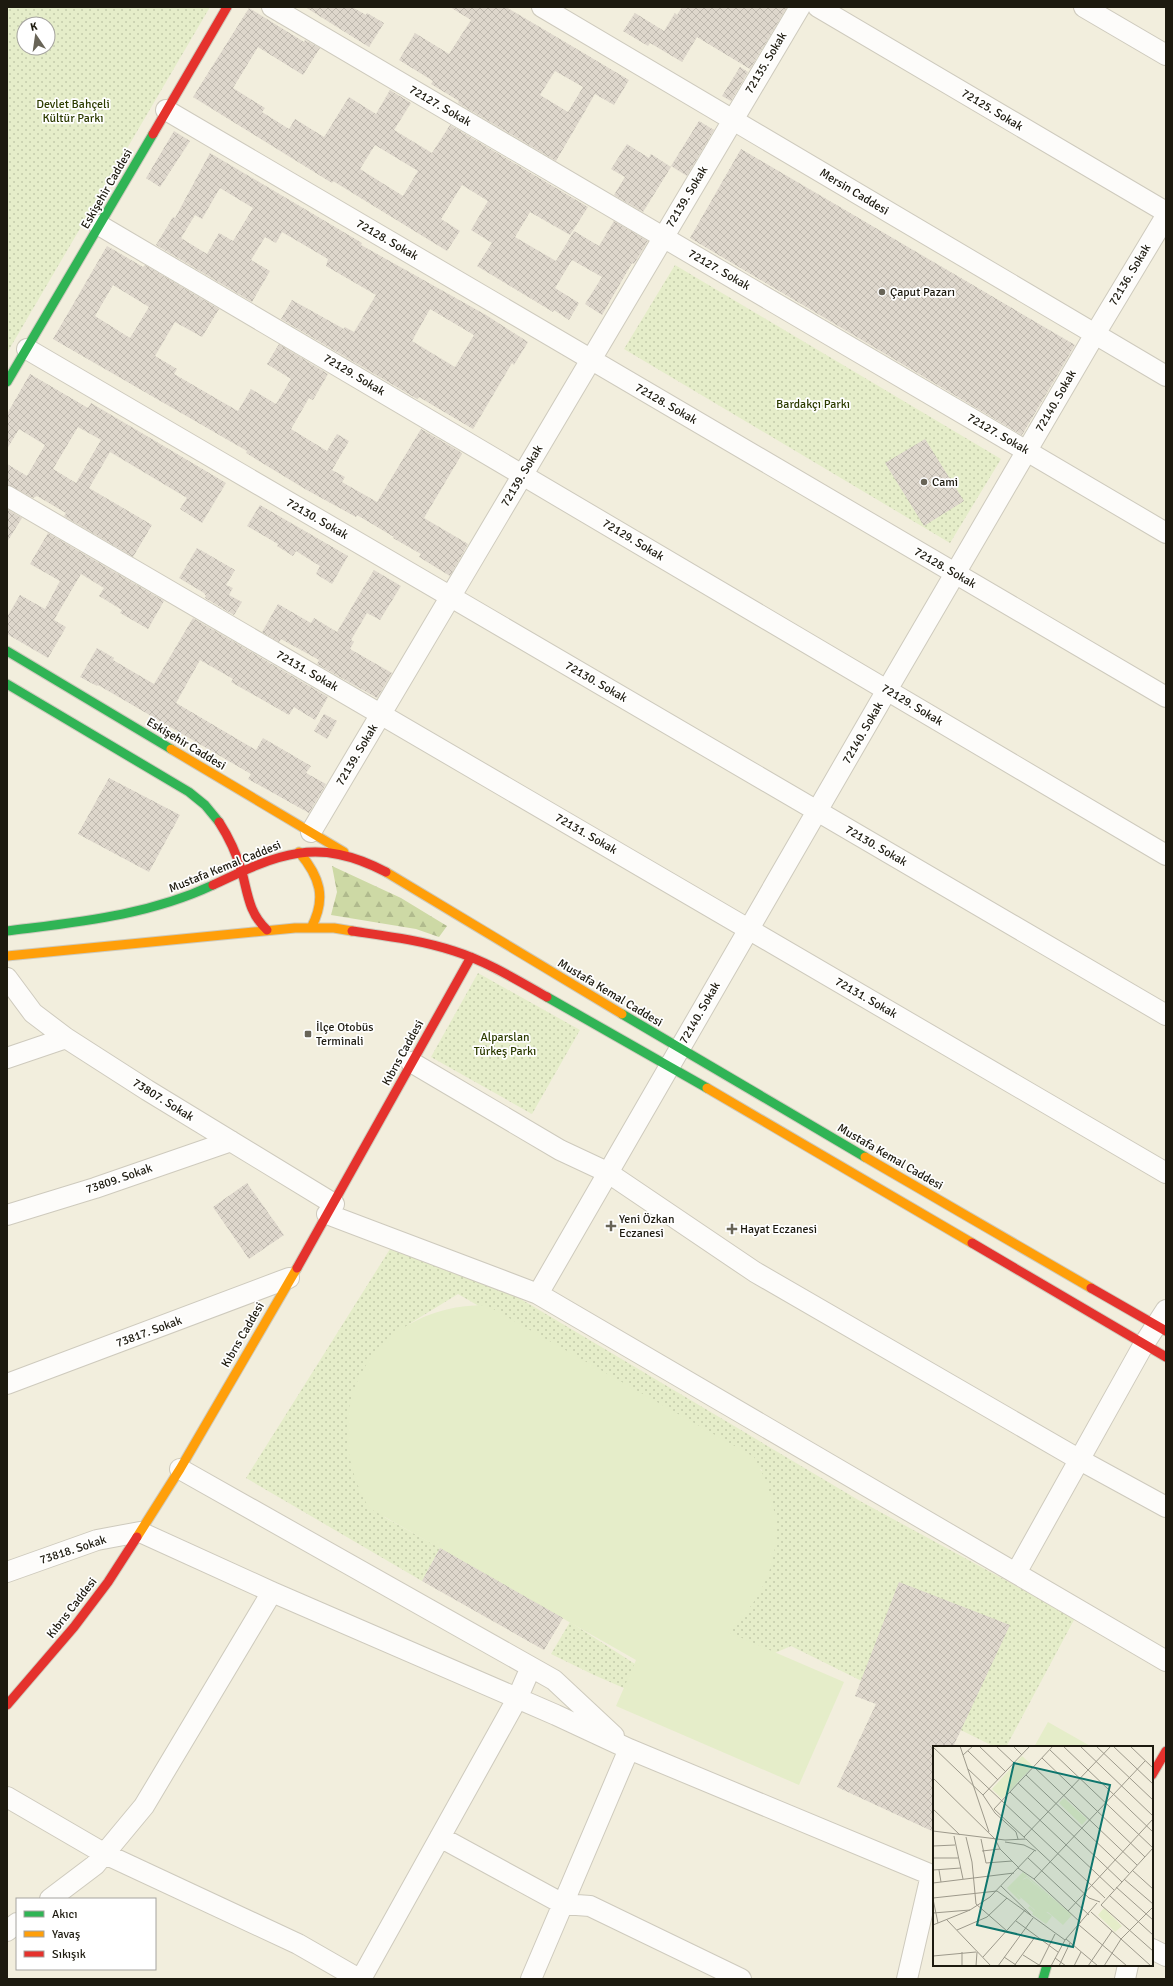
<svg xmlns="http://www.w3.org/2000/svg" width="1173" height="1986" viewBox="0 0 1173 1986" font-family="Signika,sans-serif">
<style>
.grass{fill:url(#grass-dots);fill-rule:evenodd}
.forest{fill:url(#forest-firs)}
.garden{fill:#e5edc9}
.building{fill:url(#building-cross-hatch);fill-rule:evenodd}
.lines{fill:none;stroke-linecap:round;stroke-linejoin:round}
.street-casing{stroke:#cecabd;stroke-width:22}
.fast-casing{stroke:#cecabd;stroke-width:11}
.slow-casing{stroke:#cecabd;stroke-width:11}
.jam-casing{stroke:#cecabd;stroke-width:11}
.street{stroke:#fdfcfa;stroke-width:20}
.fast{stroke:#30b455;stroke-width:9}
.slow{stroke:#ff9f0a;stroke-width:9}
.jam{stroke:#e5322d;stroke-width:9}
.poi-dot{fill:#686457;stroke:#fff;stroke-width:1.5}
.labels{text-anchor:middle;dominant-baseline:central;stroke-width:3.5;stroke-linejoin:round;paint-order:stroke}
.street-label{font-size:12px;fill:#1d1a0f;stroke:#fff}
.park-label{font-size:12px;fill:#2d3c00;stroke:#fff}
.poi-label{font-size:12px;fill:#1d1a0f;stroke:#fff;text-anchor:start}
.inset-road{fill:none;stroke:#9d998b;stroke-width:1}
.view{fill:#0f766e;fill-opacity:0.15;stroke:#0f766e;stroke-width:2}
.inset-edge{fill:none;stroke:#1d1a0f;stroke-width:2}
</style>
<defs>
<pattern id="grass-dots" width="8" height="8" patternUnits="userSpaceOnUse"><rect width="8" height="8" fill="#e5edc9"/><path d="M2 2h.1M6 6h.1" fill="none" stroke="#c4cbab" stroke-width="1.8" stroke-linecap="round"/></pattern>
<pattern id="forest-firs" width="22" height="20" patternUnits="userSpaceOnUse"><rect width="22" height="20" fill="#cdd9a5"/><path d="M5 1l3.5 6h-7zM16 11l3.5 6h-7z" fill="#b0ba8d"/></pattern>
<pattern id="building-cross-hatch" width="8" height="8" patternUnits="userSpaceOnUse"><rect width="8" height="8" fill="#ded7cc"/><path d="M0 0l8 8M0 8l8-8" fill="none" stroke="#beb8ae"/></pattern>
</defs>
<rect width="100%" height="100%" fill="#f2eedd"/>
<!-- grass -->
<path class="grass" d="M9,7H210L7,353V10ZM24,24H48V48H24Z
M675,265L1001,459L950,543L624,349Z
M478,973L580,1030L532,1114L431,1057Z
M390,1249L519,1298L860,1501L1075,1618L1006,1747H995L791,1646L695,1687L642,1696L594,1675L551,1654L570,1622L635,1664L762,1470L458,1294L409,1324L384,1517L440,1548L422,1581L246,1478Z"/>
<!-- forest -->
<path class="forest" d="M332,866L401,898L447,926L439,937L416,929L331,915L337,892Z"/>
<!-- garden -->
<path class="garden" d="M486,1305L754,1457C790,1520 782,1581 728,1632L844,1682L799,1785L616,1706L636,1660L369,1508C312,1410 372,1305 486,1305Z
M1048,1722L1092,1747H1034Z"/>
<!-- building -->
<path class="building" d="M305,7H352L366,15L367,13L384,23L369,47Z
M450,7H506L629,80L614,105L595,94L556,161L458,103L459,101L431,84L433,81L399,60L415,33L449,54L471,20ZM555,71L583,87L568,112L540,95Z
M682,7H787L750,69L697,37L682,62L650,43L648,46L623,31L635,13L664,31L675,13L677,15Z
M249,8L304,42L305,40L320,48L303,75L258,47L233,88L265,108L262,112L289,129L295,119L324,137L349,97L376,114L390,90L411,103L394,130L432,153L450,125L588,207L570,235L530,212L515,237L556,261L574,231L599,246L614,221L648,241L634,264L632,263L602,315L585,304L602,277L572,260L555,288L579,303L569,320L554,310L553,312L477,266L492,243L471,230L488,201L462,185L441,219L460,231L447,251L333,181L332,183L193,97ZM375,145L418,171L403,196L360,169Z
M740,67L748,72L731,101L722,96Z
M699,121L714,130L687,176L671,166Z
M174,131L190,141L160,187L146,178Z
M627,144L649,158L651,154L671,167L643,212L614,195L625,177L611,169Z
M741,149L1075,345L1022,435L690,238Z
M210,153L362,243L361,245L486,315L528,342L514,365L512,363L473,429L419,397L417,399L281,319L292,300L344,329L345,327L354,332L376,295L326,266L328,259L282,232L276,243L265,237L251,260L270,271L252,302L156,245L173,217L175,218ZM220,188L253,208L233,241L219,233L207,254L181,238L195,215L202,219ZM430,309L474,335L455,367L412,341Z
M107,246L143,267L145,265L219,309L202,337L175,322L155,356L177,369L174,374L238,411L251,389L276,404L291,379L267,364L279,344L328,374L313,400L309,398L291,429L327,451L337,434L349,441L332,470L345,477L342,482L377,502L421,429L459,451L462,454L424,518L468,544L450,576L419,557L421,554L393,538L394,537L357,515L356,517L305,489L246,453L247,451L53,339ZM113,285L149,307L130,338L95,316Z
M30,374L88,408L91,403L226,483L202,523L180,509L187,498L110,452L89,488L152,525L133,557L64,516L66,513L37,496L33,498L7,485V464L27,476L45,445L19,429L7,449V414ZM78,427L101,440L76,483L53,469Z
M925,439L964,501L924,526L885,463Z
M260,505L348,556L332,584L316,574L320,566L296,551L293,556L277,546L278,544L247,526Z
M7,509L22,518L7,542Z
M48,533L164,601L148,629L120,613L122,610L99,596L104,588L81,574L54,620L66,627L48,658L7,634V617L20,595L45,609L60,581L30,564Z
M197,548L235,570L226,585L233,588L229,595L242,602L234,615L205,598L206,596L204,593L179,578Z
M374,570L401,586L380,620L367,613L351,640L354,642L350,649L392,673L377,698L317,664L319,660L281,639L279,642L262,632L278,604L311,623L314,618L337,632Z
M193,618L328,697L315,720L294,707L289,715L231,682L233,679L200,660L176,703L256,750L263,738L311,766L306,773L326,784L309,813L248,779L251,774L98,685L97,686L80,677L97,648L114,658L113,660L154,684Z
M324,714L337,721L327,739L314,731Z
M109,778L180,815L149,872L78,834Z
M247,1183L284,1235L249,1259L213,1207Z
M440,1548L563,1618L544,1650L422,1581Z
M899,1582L1010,1625L953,1747H934V1832L837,1787L876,1704L855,1696Z"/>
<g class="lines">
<!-- street casing -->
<g class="street-casing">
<path id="street" d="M272,7L1166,533
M542,7L1166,376
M818,7L1166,212
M1084,7L1166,55
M166,110L1166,697
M99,225L1166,855
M27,349L1166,1015
M7,496L1166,1173
M311,832L800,7
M7,978L33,1013L66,1038L147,1090L334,1204
M7,1058L66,1038
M411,1062L560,1150L607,1172L755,1272L1080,1460L1166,1507
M327,1214L538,1294L1166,1661
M7,1215L95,1188L231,1141
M538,1294L887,690L1095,334L1166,216
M7,1384L289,1278
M180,1469L554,1680L614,1736
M7,1572L97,1540L140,1532L272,1592L556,1715L629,1749L934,1876
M1016,1573L1144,1344L1166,1310
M7,1797L105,1854L298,1944L359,1979
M440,1837L563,1904L590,1906L741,1979
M50,1899L95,1865L144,1806L272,1592
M7,1931L17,1923
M1152,1949L1166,1956
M361,1979L517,1699L531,1667
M531,1979L629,1749
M907,1979L931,1875
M1125,1979L1128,1965"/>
</g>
<!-- fast casing -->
<g class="fast-casing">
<path id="fast" d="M7,382L153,134
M7,651L171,749
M7,684L189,792L205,805L219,822
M7,931C77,922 147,916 213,885
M547,997L707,1088
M622,1014L865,1157
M1043,1979L1047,1965"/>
</g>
<!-- slow casing -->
<g class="slow-casing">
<path id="slow" d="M171,749L344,852
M299,852C320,877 327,898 311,928
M386,872L622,1014
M7,956L295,928H334L352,931
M707,1088L972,1243
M865,1157L1091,1288
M137,1537L180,1469L297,1268"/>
</g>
<!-- jam casing -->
<g class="jam-casing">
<path id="jam" d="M153,134L227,7
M219,822C228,836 237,855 242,872C248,895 249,913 267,930
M213,885C278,854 317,836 386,872
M352,931C386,936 420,940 454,951C486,961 517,980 547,997
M972,1243L1166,1357
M297,1268L471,957
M1091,1288L1166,1331
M7,1705L74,1627L108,1582L137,1537
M1152,1775L1166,1751"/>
</g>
<!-- street -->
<use href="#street" class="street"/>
<!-- fast -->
<use href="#fast" class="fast"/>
<!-- slow -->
<use href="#slow" class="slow"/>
<!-- jam -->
<use href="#jam" class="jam"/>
</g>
<!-- markers -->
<g class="poi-dot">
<circle cx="882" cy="292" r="4"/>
<circle cx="924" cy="482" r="4"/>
<rect x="304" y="1030" width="8" height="8" rx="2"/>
<path d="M609 1220h4v4h4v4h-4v4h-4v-4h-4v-4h4z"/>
<path d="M730 1223h4v4h4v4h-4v4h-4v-4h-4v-4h4z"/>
</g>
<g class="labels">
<!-- street labels -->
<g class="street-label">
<text transform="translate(766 63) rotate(-59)">72135. Sokak</text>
<text transform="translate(440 106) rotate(30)">72127. Sokak</text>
<text transform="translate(992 110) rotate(31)">72125. Sokak</text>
<text transform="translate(107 189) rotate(-60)">Eskişehir Caddesi</text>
<text transform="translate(854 192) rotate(31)">Mersin Caddesi</text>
<text transform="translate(687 197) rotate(-59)">72139. Sokak</text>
<text transform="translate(387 240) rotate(30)">72128. Sokak</text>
<text transform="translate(719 270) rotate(30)">72127. Sokak</text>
<text transform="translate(1130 275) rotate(-59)">72136. Sokak</text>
<text transform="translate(354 375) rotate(31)">72129. Sokak</text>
<text transform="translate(1056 401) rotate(-60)">72140. Sokak</text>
<text transform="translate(666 404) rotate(30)">72128. Sokak</text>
<text transform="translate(998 434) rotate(30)">72127. Sokak</text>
<text transform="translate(522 476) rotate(-59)">72139. Sokak</text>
<text transform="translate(317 519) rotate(30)">72130. Sokak</text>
<text transform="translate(633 540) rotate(31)">72129. Sokak</text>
<text transform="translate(945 568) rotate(30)">72128. Sokak</text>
<text transform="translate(307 671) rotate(30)">72131. Sokak</text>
<text transform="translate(596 682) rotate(30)">72130. Sokak</text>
<text transform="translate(912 705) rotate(31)">72129. Sokak</text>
<text transform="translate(863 733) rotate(-60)">72140. Sokak</text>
<text transform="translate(186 744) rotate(31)">Eskişehir Caddesi</text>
<text transform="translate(357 755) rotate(-59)">72139. Sokak</text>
<text transform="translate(586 834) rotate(30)">72131. Sokak</text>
<text transform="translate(876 846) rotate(30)">72130. Sokak</text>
<text transform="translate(225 867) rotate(-22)">Mustafa Kemal Caddesi</text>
<text transform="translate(610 993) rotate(31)">Mustafa Kemal Caddesi</text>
<text transform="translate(866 998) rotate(30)">72131. Sokak</text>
<text transform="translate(700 1013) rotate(-60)">72140. Sokak</text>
<text transform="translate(403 1053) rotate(-61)">Kıbrıs Caddesi</text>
<text transform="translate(163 1100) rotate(32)">73807. Sokak</text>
<text transform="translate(890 1157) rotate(30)">Mustafa Kemal Caddesi</text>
<text transform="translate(119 1179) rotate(-19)">73809. Sokak</text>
<text transform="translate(149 1332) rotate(-20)">73817. Sokak</text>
<text transform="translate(243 1335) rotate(-60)">Kıbrıs Caddesi</text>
<text transform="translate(73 1550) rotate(-18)">73818. Sokak</text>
<text transform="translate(72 1608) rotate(-52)">Kıbrıs Caddesi</text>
</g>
<!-- park labels -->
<g class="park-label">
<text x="73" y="104">Devlet Bahçeli<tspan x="73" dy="14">Kültür Parkı</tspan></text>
<text x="813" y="404">Bardakçı Parkı</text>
<text x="505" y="1037">Alparslan<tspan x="505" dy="14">Türkeş Parkı</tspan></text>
</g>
<!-- poi labels -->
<g class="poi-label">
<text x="890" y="292">Çaput Pazarı</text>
<text x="932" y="482">Cami</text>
<text x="316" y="1027">İlçe Otobüs<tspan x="316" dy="14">Terminali</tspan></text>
<text x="619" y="1219">Yeni Özkan<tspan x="619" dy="14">Eczanesi</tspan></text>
<text x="740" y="1229">Hayat Eczanesi</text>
</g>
</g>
<!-- overview -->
<g transform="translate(933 1746)">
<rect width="220" height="220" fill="#f2eedd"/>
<path d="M89,10L100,20L69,53L59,43ZM131,52L154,73L149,79L126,57ZM90,126L139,169L130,179L115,166L102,168L95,162L97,160L102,165L116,151L94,131L90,133L84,148L88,152L86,154L74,142ZM171,162L189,180L182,186L165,169Z" fill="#e5edc9"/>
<path d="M94,132L115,150L116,158L110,164L119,170L113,178L99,168L102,164L83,147L85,136Z" fill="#e5edc9"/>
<path class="inset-road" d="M27,0L56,86M46,0L73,26M63,0L81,17M80,0L89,9M130,0L220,86M147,0L220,70M163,0L220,54M180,0L220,38M197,0L220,22M0,1L50,49L62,67L83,86L85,93M117,4L220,102M35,5L65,34M30,9L40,0M109,12L212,111M101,21L204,119M35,23L172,152M93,29L196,127M0,32L62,93L67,103L86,122M85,37L189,136M77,46L181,144M50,49L97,0M0,63L27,89M61,63L120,0M61,63L92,92M0,85L72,94L93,93L156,152L167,156M21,90L30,133M33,91L39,116L43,158L74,185M91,91L178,0M48,93L53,117L79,115M72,96L91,99L103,105M0,100L22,99M49,105L67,103M0,112H25M95,112L156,169M85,122L101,133L148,177M0,124L28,122M6,124L8,136M199,124L220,143M101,133L212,15M191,133L220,158M0,137L81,127M68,140L98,169M183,141L220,174M176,149L220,189M0,152L64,145L132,194M0,153L5,177M168,159L220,102M168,159L220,205M135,165L220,73M158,166L218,220M0,167L37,164M14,174L58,220M83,175L125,206M0,179L37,164L57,151L102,104M146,179L194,220M24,184L54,171L74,152M133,193L165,220M90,209L106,219M0,210L43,206M50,211L93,163M71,211L83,219M122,212L133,220M29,220V206M43,220L44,206M65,220L100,172M81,220L102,191M106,220L122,188M118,220L132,194L164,157M126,220L137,197M141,220L148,206M155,220L179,185M171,220L188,193L220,161"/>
<path class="view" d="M81,17L177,39L140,201L44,179Z"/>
<rect width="220" height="220" class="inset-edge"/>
</g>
<!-- border -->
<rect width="1173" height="1986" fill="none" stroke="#1d1a0f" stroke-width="16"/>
<!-- legend -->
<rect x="16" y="1898" width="140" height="72" fill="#ffffff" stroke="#a5a39f"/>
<rect x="24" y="1911" width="20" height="6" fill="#30b455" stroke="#a5a39f"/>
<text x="52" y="1918" font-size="12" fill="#1d1a0f">Akıcı</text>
<rect x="24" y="1931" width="20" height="6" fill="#ff9f0a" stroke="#a5a39f"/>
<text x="52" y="1938" font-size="12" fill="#1d1a0f">Yavaş</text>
<rect x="24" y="1951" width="20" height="6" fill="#e5322d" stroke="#a5a39f"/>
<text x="52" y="1958" font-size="12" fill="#1d1a0f">Sıkışık</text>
<!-- north arrow -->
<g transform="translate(36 36) rotate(347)"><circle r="19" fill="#ffffff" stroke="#a5a39f"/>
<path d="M0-3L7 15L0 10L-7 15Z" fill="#686457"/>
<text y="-6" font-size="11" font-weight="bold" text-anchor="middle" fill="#1d1a0f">K</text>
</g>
</svg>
